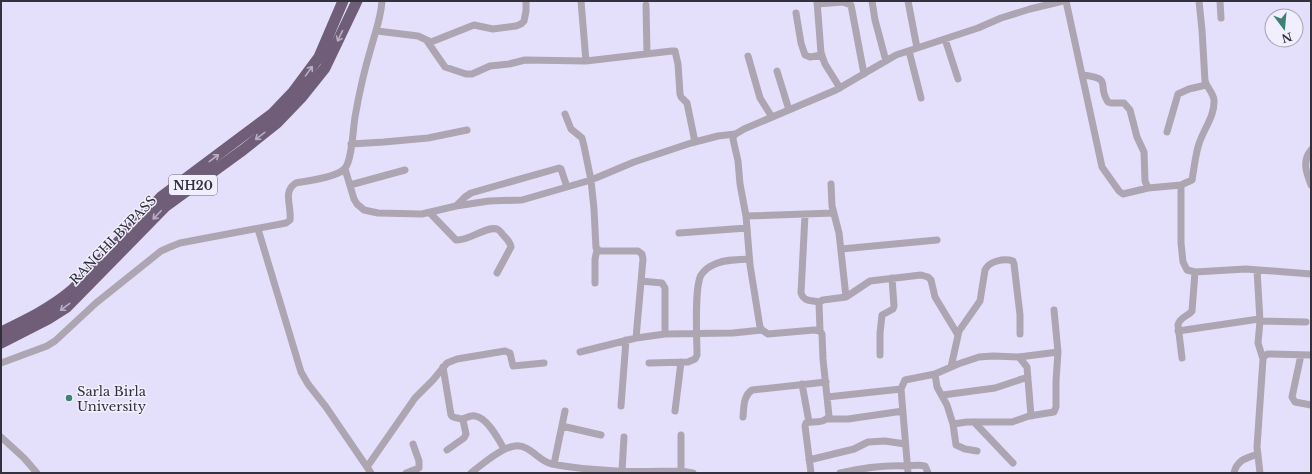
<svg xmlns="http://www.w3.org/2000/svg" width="1312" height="474" viewBox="0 0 1312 474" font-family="'Libre Baskerville',serif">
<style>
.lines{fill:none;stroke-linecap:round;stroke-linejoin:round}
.minor{stroke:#aea5b2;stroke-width:7}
.highway{stroke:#705e78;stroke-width:11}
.oneway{stroke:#b7aec1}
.poi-dot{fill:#3e8275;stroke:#f1effd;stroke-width:1.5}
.labels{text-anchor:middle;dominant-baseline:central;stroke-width:3;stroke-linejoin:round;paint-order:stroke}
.shield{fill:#f1effd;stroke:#6c6a77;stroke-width:1}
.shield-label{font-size:12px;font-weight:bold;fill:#33313e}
.street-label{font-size:13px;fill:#33313e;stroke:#f1effd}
.poi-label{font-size:13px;fill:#33313e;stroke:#f1effd;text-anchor:start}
</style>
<rect width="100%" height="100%" fill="#e4e0fb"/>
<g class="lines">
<!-- minor -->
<path class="minor" d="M581,1L586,61
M817,1L821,53L825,64L840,88
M872,1L875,20L886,61
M908,1L917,48
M1066,1L1102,167L1119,191L1123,194L1148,188L1181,185L1192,180C1194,169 1195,158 1198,147C1202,131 1215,117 1214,100C1213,92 1207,88 1205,81L1202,30L1199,1
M1220,1L1221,18
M817,4L843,2L851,5L864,74
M646,5L647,54
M796,13L801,43L805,55L810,57L822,55
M377,31L418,36L431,42L474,25L493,29L516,26L521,24L524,21L526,11V1
M945,39L958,79
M427,41L445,67L466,74H472L490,66L509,64L525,60L586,61L672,51H675L678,64L680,94L681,97L687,103L695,142
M909,51L921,98
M748,56L760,98L772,117
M777,71L789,110
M1083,75C1114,79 1096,84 1108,102L1111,103H1124L1130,110L1137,137L1144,152L1145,181L1148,188
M565,114L571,129L582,138L584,146L591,180L594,209L596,248L600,251H638L642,254L643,259L636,338
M1167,132L1178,94L1189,89L1206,85
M351,144L384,142L428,138L467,130
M1311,150C1302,161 1306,172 1311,185
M345,169L354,199L357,204L364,210L378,213L422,214L456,206L489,201L522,200L591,180L634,162L691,143L718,136L735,134
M831,184L832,206L839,233L846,297
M350,185L405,170
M1181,185V243L1183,262L1187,270L1195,272L1246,269L1311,274
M456,206L465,197L471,193L559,168L561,169L567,187
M430,213L456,240C469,241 486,226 497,229C500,230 502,234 504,236C508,240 510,242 511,247L497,273
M805,215L801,293C804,302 811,300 819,302
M746,216L834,213
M258,229L301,372L308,384L326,407L371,473
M679,233L747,228
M841,249L937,240
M1257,270L1260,321L1258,343L1263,359
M641,281L662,283L665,288V334
M595,283V259L597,250
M1260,321L1306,322
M820,331L819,302L823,300L846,297L870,281L921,275L928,277L931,280L935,297L958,335
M1178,331L1259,319
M580,352L636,338L665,334L733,333L762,330
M880,355V333L882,315L893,309L894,306L892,278
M1301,355L1292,397L1295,402L1311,405
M1019,357L1027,367L1031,416
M1182,358L1178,325C1180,316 1188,317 1192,311L1195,272
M1,363L47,346L55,341L96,303L161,251L170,247L180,243L286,223L290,220C292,207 282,191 296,183C307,181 339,177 345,168C352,160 353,129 355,117C359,94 364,71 371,48C375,33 381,18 382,1
M649,363L688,362L695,359L697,355C697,338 694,288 701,275C704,271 708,267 713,265C723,259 738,260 749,259
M443,367L451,415C453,419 459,417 463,420L466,434L464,438L447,450
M951,367L959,331L980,301L985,270C989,261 1004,258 1013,261L1014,264L1020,315V334
M935,374L937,387L947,405L953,424L956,445L965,449L977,451
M802,384L809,422
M943,395L995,388L1028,377
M827,397L901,389
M621,406L626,340
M675,411L681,362
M743,417C744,407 743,396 752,390L826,382
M462,419C466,418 470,415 475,416C487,417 499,440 504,449
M827,419H848L903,411
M974,422L1013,463
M953,424L967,422H1012L1029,416L1054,412L1056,407V381L1058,352L1054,310
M562,426L601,435
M1,437L24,458L37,473
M809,460L854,449L868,442L885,441L905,444
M554,464L565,411
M367,467L415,398L433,380L447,363L457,359L505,351L510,353L513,366L544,363
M622,471L624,437
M681,471V435
M406,473L419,468V461L413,444
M471,473C481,465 502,447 515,446C530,444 538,461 552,464C594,472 638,472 681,471L693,473
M811,473L805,426L806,423C814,421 824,424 829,416L823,359L822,334L820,331L814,330L768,334L762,330L760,327L750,265L746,216L740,184L738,161L733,139L734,135L744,129L836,90L896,55L978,28L1001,18L1030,9L1063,1
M840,473C862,468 883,465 906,466C912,466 918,464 925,466L928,473
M908,473L901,389L905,380L935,374L958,364L979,357L993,356L1019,357L1058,352
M1234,473C1237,460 1246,458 1258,454
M1260,473L1257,447L1263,359L1264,356L1268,354L1311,355"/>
<!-- highway -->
<path class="highway" d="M1,332C26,320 51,308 72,290L161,197L272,114L293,92L319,57L343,1
M1,343L48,319L67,307L166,206L243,150L277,123L301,98L325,68L357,1"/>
</g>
<!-- one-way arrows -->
<defs><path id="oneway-shaft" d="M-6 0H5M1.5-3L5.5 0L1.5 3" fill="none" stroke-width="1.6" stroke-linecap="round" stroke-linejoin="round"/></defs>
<g class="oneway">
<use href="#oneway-shaft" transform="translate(340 36) rotate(115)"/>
<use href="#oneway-shaft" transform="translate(309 71) rotate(-54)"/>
<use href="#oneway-shaft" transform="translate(260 136) rotate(142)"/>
<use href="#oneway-shaft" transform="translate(214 158) rotate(-37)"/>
<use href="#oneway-shaft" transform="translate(157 215) rotate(134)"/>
<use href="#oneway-shaft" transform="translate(65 307) rotate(143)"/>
</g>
<!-- markers -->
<circle class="poi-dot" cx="69" cy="398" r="4"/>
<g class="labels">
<!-- shield labels -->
<rect class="shield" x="169" y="175" width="48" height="20" rx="3"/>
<g class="shield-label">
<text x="193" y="185">NH20</text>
</g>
<!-- street labels -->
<g class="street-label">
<text transform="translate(113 240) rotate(-46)">RANCHI BYPASS</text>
</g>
<!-- poi labels -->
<g class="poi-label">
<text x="77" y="391">Sarla Birla<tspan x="77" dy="15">University</tspan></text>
</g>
</g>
<!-- border -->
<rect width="1312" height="474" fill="none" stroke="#33313e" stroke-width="4"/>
<!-- north arrow -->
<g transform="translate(1284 28) rotate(164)"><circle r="19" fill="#f1effd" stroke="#a5a3b1"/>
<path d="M0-3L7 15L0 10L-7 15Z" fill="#3e8275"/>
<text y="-6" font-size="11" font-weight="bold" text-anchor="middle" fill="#33313e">N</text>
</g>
</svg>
